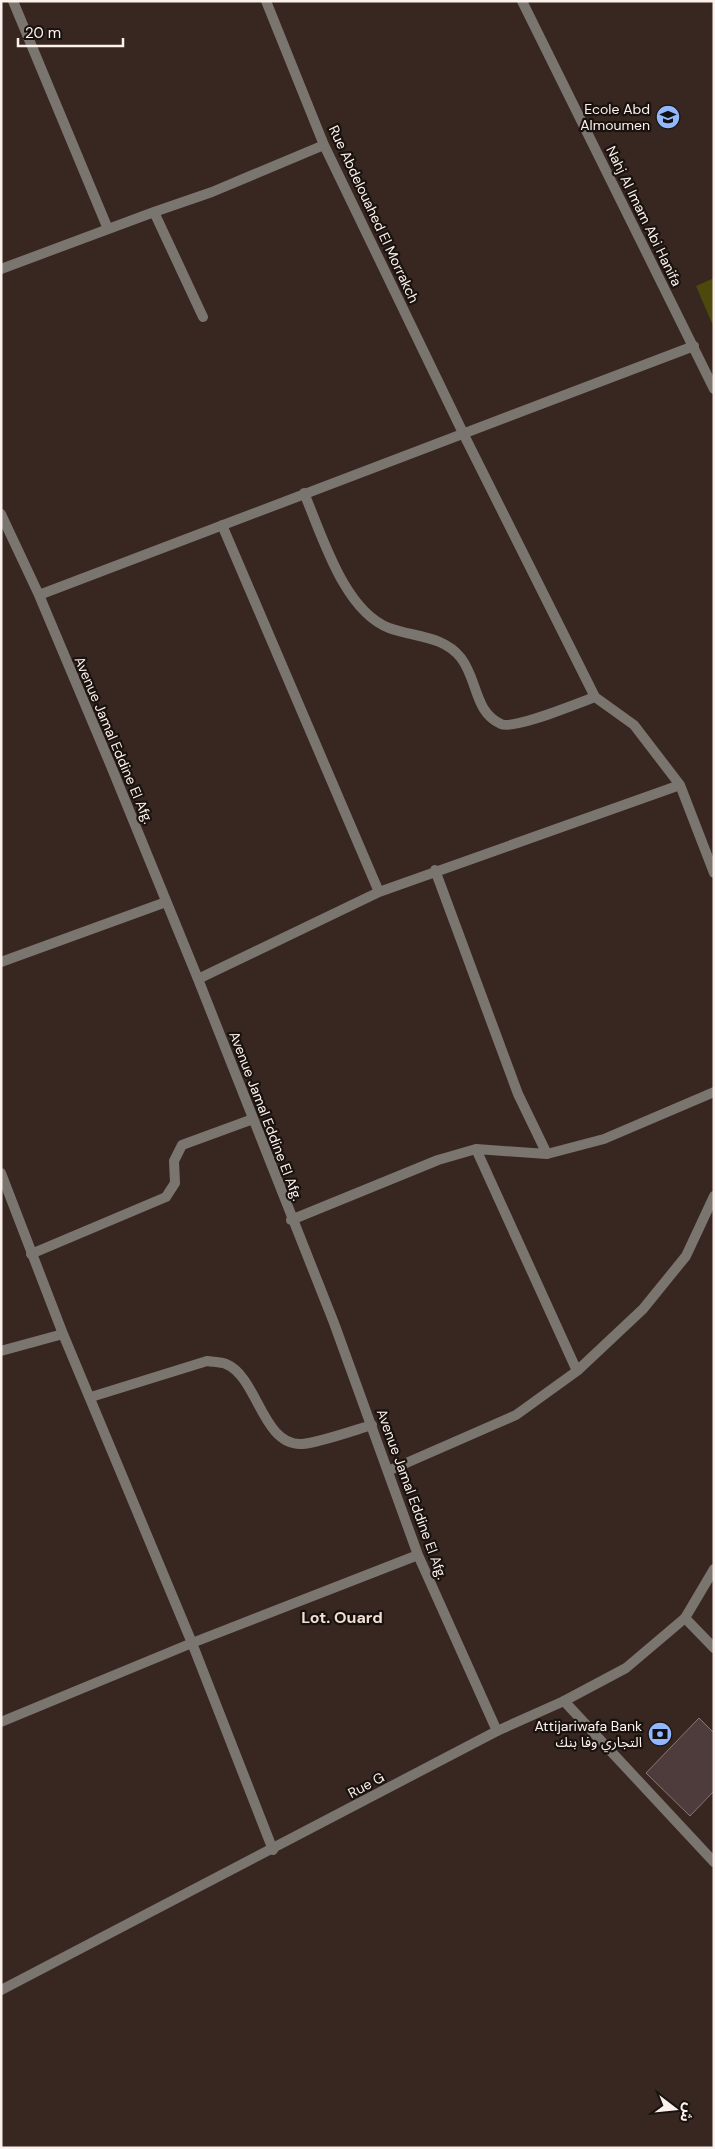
<svg xmlns="http://www.w3.org/2000/svg" width="715" height="2149" viewBox="0 0 715 2149" font-family="'DM Sans','Noto Sans Arabic',sans-serif">
<style>
.garden{fill:#4d490d}
.building{fill:#4e3b3b;stroke:#8b7676}
.lines{fill:none;stroke-linecap:round;stroke-linejoin:round}
.minor{stroke:#7a756e;stroke-width:10}
.tertiary{stroke:#7a756e;stroke-width:10}
.labels{text-anchor:middle;dominant-baseline:central;stroke-width:4.5;stroke-linejoin:round;paint-order:stroke}
.poi-label{font-size:14px;fill:#fcf1ec;stroke:#19120f;text-anchor:end}
.street-label{font-size:14px;fill:#fcf1ec;stroke:#19120f}
.quarter-label{font-size:16px;font-weight:bold;fill:#f3ded3;stroke:#19120f}
</style>
<rect width="100%" height="100%" fill="#372720"/>
<!-- garden -->
<path class="garden" d="M714,278V328L696,286Z"/>
<!-- building -->
<path class="building" d="M699,1718L714,1733V1791L690,1816L646,1773Z"/>
<g class="lines">
<!-- minor -->
<path class="minor" d="M13,1L108,229
M266,1L324,145L464,435L595,697C578,703 514,730 501,724C474,712 478,680 461,658C443,635 413,637 389,628C344,611 322,535 304,493
M522,1L714,389
M1,269L154,212
M203,317L154,212L212,192L324,145
M1,514L39,595L111,766L198,979L334,1323L418,1555L497,1731
M222,525L379,892
M39,595L694,346
M595,697L634,725L680,785L714,873
M435,870L518,1094L547,1154
M1,962L166,902
M198,979L379,892L680,785
M476,1149L577,1371
M1,1173L63,1334L192,1643L273,1850
M291,1220L438,1160L476,1149L547,1154L604,1139L714,1092
M31,1254L166,1197L175,1183L174,1161L182,1145L253,1119
M1,1351L63,1334
M91,1397L207,1361C213,1362 221,1362 226,1364C258,1377 262,1446 302,1444C318,1443 355,1430 372,1425
M388,1471L516,1415L577,1371L643,1309L686,1256L714,1196
M685,1618L714,1648
M564,1701L714,1862
M1,1722L192,1643L418,1555"/>
<!-- tertiary -->
<path class="tertiary" d="M1,1990L497,1731L564,1701L626,1668L685,1618L714,1569"/>
</g>
<!-- icons -->
<defs>
<g id="school-disc" transform="scale(1.25)"><circle r="9.5" fill="#93b7fd" stroke="#19120f"/><path d="M0-5L7-2L0 1L-7-2ZM-4 1L0 2.5L4 1V4Q0 6-4 4Z" fill="#111"/></g>
<g id="bank-disc" transform="scale(1.25)"><circle r="9.5" fill="#93b7fd" stroke="#19120f"/><path d="M-6-4H6V4H-6ZM0-2.3a2.3 2.3 0 1 0 0 4.6a2.3 2.3 0 1 0 0-4.6Z" fill="#111"/></g>
</defs>
<g fill-rule="evenodd">
<use href="#school-disc" x="668" y="117"/>
<use href="#bank-disc" x="660" y="1734"/>
</g>
<g class="labels">
<!-- poi labels -->
<g class="poi-label">
<text x="650" y="109">Ecole Abd<tspan x="650" dy="16">Almoumen</tspan></text>
<text x="642" y="1726">Attijariwafa Bank<tspan x="642" dy="16">التجاري وفا بنك</tspan></text>
</g>
<!-- street labels -->
<g class="street-label">
<text transform="translate(374 214) rotate(65)">Rue Abdelouahed El Morrakch</text>
<text transform="translate(644 216) rotate(64)">Nahj Al Imam Abi Hanifa</text>
<text transform="translate(114 740) rotate(67)">Avenue Jamal Eddine El Afg.</text>
<text transform="translate(266 1116) rotate(69)">Avenue Jamal Eddine El Afg.</text>
<text transform="translate(412 1494) rotate(70)">Avenue Jamal Eddine El Afg.</text>
<text transform="translate(366 1785) rotate(-28)">Rue G</text>
</g>
<!-- quarter labels -->
<g class="quarter-label">
<text x="342" y="1617">Lot. Ouard</text>
</g>
</g>
<!-- border -->
<rect width="715" height="2149" fill="none" stroke="#fcf1ec" stroke-width="5"/>
<!-- north arrow -->
<g transform="translate(675 2109) rotate(106)" stroke="#19120f" stroke-width="4" paint-order="stroke">
<path d="M0-4L9 19L0 12L-9 19Z" fill="#fcf1ec"/>
<text y="-8" font-size="14" font-weight="bold" text-anchor="middle" fill="#fcf1ec">ش</text>
</g>
<!-- scale -->
<path d="M18 38v8h105v-8" fill="none" stroke="#fcf1ec" stroke-width="2.5"/>
<text x="25" y="38" font-size="15" fill="#fcf1ec" stroke="#19120f" stroke-width="4" paint-order="stroke">20 m</text>
</svg>
